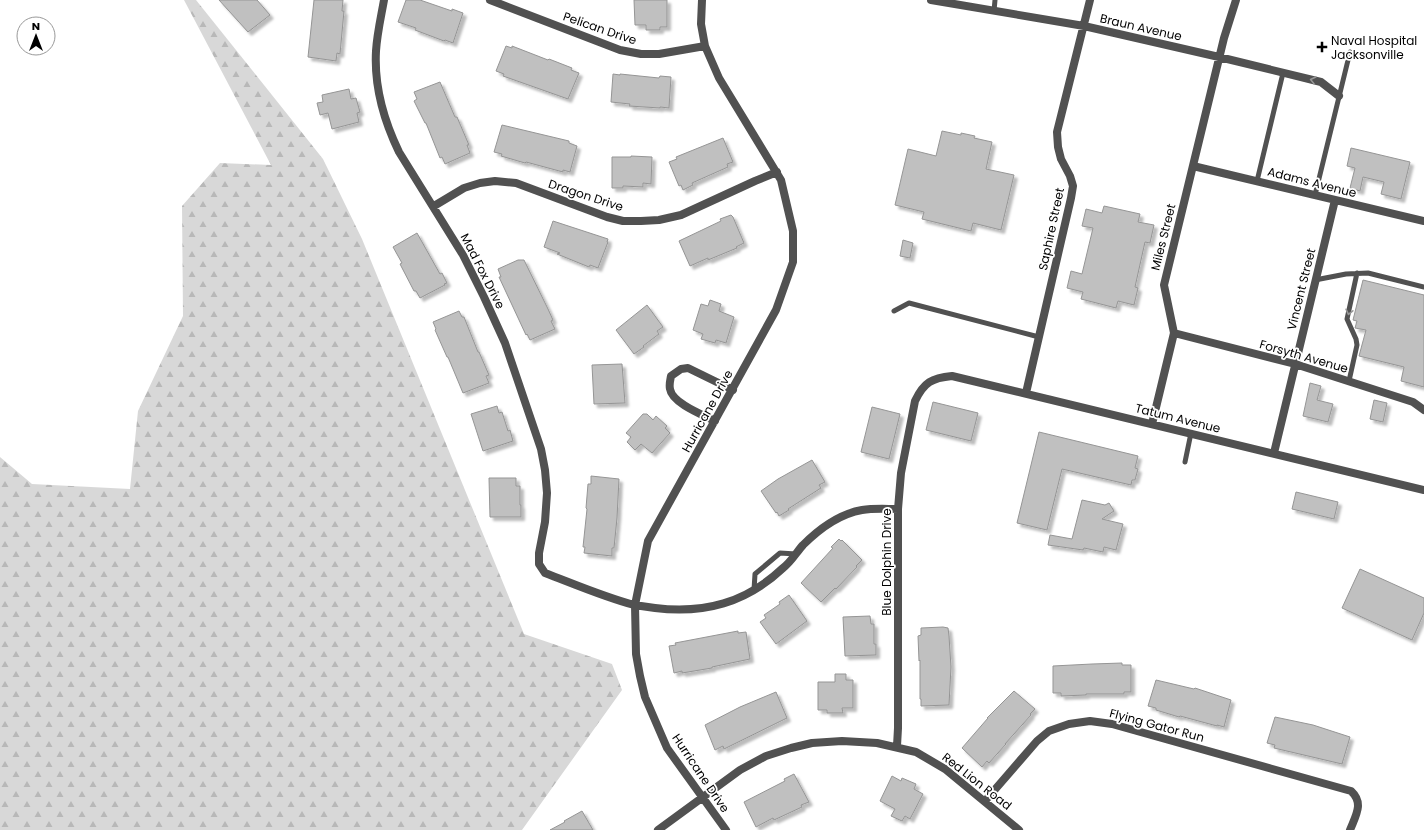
<svg xmlns="http://www.w3.org/2000/svg" width="1424" height="830" viewBox="0 0 1424 830" font-family="Poppins,sans-serif">
<style>
.forest{fill:url(#forest-firs)}
.building{fill:#c0c0c0;stroke:#959595;filter:url(#shadow)}
.lines{fill:none;stroke-linecap:round;stroke-linejoin:round}
.service{stroke:#515151;stroke-width:5}
.minor{stroke:#515151;stroke-width:8}
.oneway{stroke:#979797}
.poi-dot{fill:#000;stroke:#fff;stroke-width:1.5}
.labels{text-anchor:middle;dominant-baseline:central;stroke-width:3.5;stroke-linejoin:round;paint-order:stroke}
.street-label{font-size:12px;fill:#000;stroke:#fff}
.poi-label{font-size:12px;fill:#000;stroke:#fff;text-anchor:start}
</style>
<defs>
<pattern id="forest-firs" width="22" height="20" patternUnits="userSpaceOnUse"><rect width="22" height="20" fill="#d8d8d8"/><path d="M5 1l3.5 6h-7zM16 11l3.5 6h-7z" fill="#b8b8b8"/></pattern>
<filter id="shadow"><feDropShadow dx="3.5" dy="3.5" stdDeviation="1" flood-color="#0004"/></filter>
</defs>
<rect width="100%" height="100%" fill="#fff"/>
<!-- forest -->
<path class="forest" d="M184,0H196L323,159L362,239L524,634L612,664L622,690L522,830H0V457L32,484L130,489L138,411L183,316L182,206L220,163L271,165Z"/>
<!-- building -->
<path class="building" d="M219,0H257L270,15L248,32Z
M314,0H343L342,11H344L340,54L337,53L336,61L308,57Z
M406,0H420L452,11V9L463,13L453,43L445,40L444,41L415,30L416,28L398,22Z
M634,0H667V27H660V30H646V25H635Z
M506,46L512,48V46L548,60L549,59L572,68L571,70L579,73L568,99L503,76L504,74L496,71Z
M613,74L620,75V74L659,78L660,76L671,77L669,108L660,107V108L629,106L630,104L611,102Z
M440,82L455,117H457L469,145H467L470,153L445,164L442,157L440,158L426,123H425L414,101L417,99L414,92Z
M349,89L351,99L356,98L360,112L357,113L359,122L332,129L328,113L320,115L317,103L323,102L322,95Z
M502,125L569,141V143L577,146L570,172L563,170V172L526,162L525,163L501,156L502,154L494,152Z
M942,131L961,135V133L975,136L974,138L992,142L986,169L1014,175L1001,230L973,223L971,231L922,219L924,212L895,205L908,149L936,156Z
M723,138L733,162L727,164L728,167L692,183L693,185L683,190L681,185L679,186L669,162L677,159L676,157Z
M1351,148L1410,162L1401,199L1381,194L1384,182L1363,177L1360,191L1350,188L1355,168L1347,166Z
M631,156L652,157L651,184L643,183V187L623,186V188H612V157H631Z
M1104,206L1140,214L1138,222L1154,225L1150,243L1145,242L1135,287L1138,288L1134,305L1118,301L1116,308L1081,299L1083,292L1067,288L1071,271L1082,274L1093,228L1082,226L1086,209L1102,213Z
M731,215L733,217L744,243L736,247L737,248L708,260V258L690,266L679,241L721,221L720,219Z
M553,221L608,239L607,242H608L598,268L590,265L589,267L557,254L560,253L544,247Z
M417,233L440,274L442,273L447,283L444,284L445,285L420,298L416,291H414L400,264L402,263L393,247Z
M903,240L913,243L910,258L900,256Z
M518,260H524L548,309L553,320L551,321L555,329L530,340L527,334L526,335L499,277H501L498,269Z
M1363,280L1424,295V387L1401,381L1404,367L1359,356L1366,330L1355,328L1357,321L1353,320Z
M710,300L721,304L719,311L734,317L726,343L716,340L715,343L701,339L703,334L693,330L701,304L708,306Z
M647,305L663,327L657,331L659,334L643,346L644,347L634,354L616,330Z
M459,311L462,317H464L478,352H479L489,375L486,376L489,383L463,393L448,357H447L435,330L436,329L433,322Z
M622,364L625,403L594,404L592,365Z
M1310,383L1321,386L1317,400L1333,404L1328,422L1303,416Z
M1374,400L1387,403L1383,422L1370,419Z
M933,402L978,413L971,441L926,430Z
M497,406L499,413L502,412L508,431L510,430L513,441L483,451L471,414Z
M872,407L900,414L889,459L861,452Z
M643,414H647L653,420L656,416L667,426L665,428L670,433L652,453L641,444L635,450L627,442L631,437L626,433Z
M1039,432L1138,456L1135,468L1138,469L1135,480H1132L1131,485L1062,469L1047,530L1017,523Z
M812,460L825,482L819,485L821,488L788,509L789,510L779,516L777,512L776,513L761,491L778,479Z
M591,476L619,479L617,518L614,548H612V556L584,553L585,547H583L587,509L586,508L588,484H591Z
M489,478H516V486H520V505H521V517H490Z
M1296,492L1338,502L1334,519L1292,509Z
M1082,500L1105,505L1109,503L1114,511L1102,519L1123,524L1116,550L1104,547L1103,552L1084,548L1083,550L1048,545L1050,535L1072,539Z
M839,539L841,541L842,540L862,560L856,566L857,567L836,589L835,588L821,602L801,583L833,548L831,547Z
M1360,569L1424,598V613L1412,640L1342,608Z
M789,595L807,621L776,644L760,622L766,618L764,615L780,604L779,602Z
M870,616L871,624H874V644H876V655L845,656L843,617Z
M943,627L948,628L949,636L951,667L949,705L921,706V699H920V660L919,661L918,636L921,635V628Z
M738,631V633L746,632L750,659L712,667V668L682,673V671L674,673L669,646L676,645L675,643Z
M1122,663V665H1131V692H1124V694H1086V695L1061,696V693H1053V666L1092,664Z
M835,674H846V680H853V708H842L843,713H827V710H818V682H835Z
M1156,680L1194,689L1195,688L1231,700L1224,727L1217,725V726L1180,716L1179,717L1156,710V708L1148,706Z
M1014,691L1035,709L1030,714L1031,715L1005,744H1006L989,763L987,761L982,767L962,748L988,718H987Z
M776,692L787,718L724,749L723,746L715,750L705,725L740,707Z
M1275,717L1313,725L1350,737L1342,764L1274,748L1275,745L1267,743Z
M794,774L809,802L801,805L802,807L774,820L773,818L756,827L744,802L785,781L784,779Z
M892,776L901,781L902,778L916,784L914,789L923,794L910,819L905,816L902,821L891,816L895,809L880,801Z
M582,811L593,830H550L565,822L564,821Z"/>
<g class="lines">
<!-- service -->
<path class="service" d="M994,11L995,0
M1257,181L1283,73
M1315,195L1350,52
M1315,280L1346,274L1368,273L1424,287
M894,311L909,303L1039,337
M1349,381L1357,345L1356,339L1347,319L1357,273
M1185,462L1191,433
M754,590L755,574L780,553L796,554"/>
<!-- minor -->
<path class="minor" d="M384,0C381,17 377,34 376,51C374,87 384,121 399,152L463,255L484,297L505,343L541,449L545,470L547,493L545,522L539,553V564L545,573C574,584 604,597 634,605C641,606 648,607 655,608C704,614 746,603 783,568C791,562 796,553 803,545C819,529 839,514 862,510C874,508 886,509 898,509
M490,0L620,50L641,54H659L705,46
M702,0L701,24L705,46L719,78L781,180L793,231V262L776,310L648,541L635,605L636,654L640,676L645,697L667,748L726,830
M931,0L1084,26L1219,57L1321,82L1339,96
M1193,166L1424,221
M434,206L464,188L480,183L495,181L516,183L607,217L623,221H641L659,220L681,215L755,181L777,172
M1174,333L1295,364L1413,402L1424,410
M1026,393L1071,198L1073,186L1070,176L1061,159L1058,147L1057,132L1090,0
M715,421C703,415 672,403 670,389C669,385 670,381 671,376L681,369L688,368L733,390
M1152,424L1174,333L1164,285L1224,38L1236,0
M1274,453L1335,200
M897,746L898,728V509L901,473L915,401C924,382 932,378 952,376L1424,490
M985,801L1037,741L1049,731L1069,724L1090,721L1112,724L1351,791C1364,803 1356,815 1350,830
M658,830L740,770L766,756L791,748L812,743L842,741L877,743L916,752L945,769L1019,830"/>
</g>
<!-- one-way arrows -->
<defs><path id="oneway-chevron" d="M-2-3.5L2.5 0L-2 3.5" fill="none" stroke-width="1.6" stroke-linecap="round" stroke-linejoin="round"/></defs>
<g class="oneway">
<use href="#oneway-chevron" transform="translate(1313 80) rotate(-166)"/>
<use href="#oneway-chevron" transform="translate(1349 312) rotate(103)"/>
</g>
<!-- markers -->
<path class="poi-dot" d="M1320 41h4v4h4v4h-4v4h-4v-4h-4v-4h4z"/>
<g class="labels">
<!-- street labels -->
<g class="street-label">
<text transform="translate(1141 27) rotate(13)">Braun Avenue</text>
<text transform="translate(600 28) rotate(19)">Pelican Drive</text>
<text transform="translate(1312 182) rotate(14)">Adams Avenue</text>
<text transform="translate(586 195) rotate(18)">Dragon Drive</text>
<text transform="translate(1051 229) rotate(-78)">Saphire Street</text>
<text transform="translate(1163 237) rotate(-76)">Miles Street</text>
<text transform="translate(483 271) rotate(63)">Mad Fox Drive</text>
<text transform="translate(1301 289) rotate(-76)">Vincent Street</text>
<text transform="translate(1304 356) rotate(16)">Forsyth Avenue</text>
<text transform="translate(707 411) rotate(-61)">Hurricane Drive</text>
<text transform="translate(1178 418) rotate(14)">Tatum Avenue</text>
<text transform="translate(886 562) rotate(-90)">Blue Dolphin Drive</text>
<text transform="translate(1157 725) rotate(15)">Flying Gator Run</text>
<text transform="translate(701 773) rotate(56)">Hurricane Drive</text>
<text transform="translate(977 781) rotate(38)">Red Lion Road</text>
</g>
<!-- poi labels -->
<g class="poi-label">
<text x="1331" y="40">Naval Hospital<tspan x="1331" dy="14">Jacksonville</tspan></text>
</g>
</g>
<!-- north arrow -->
<g transform="translate(36 36)"><circle r="19" fill="#ffffff" stroke="#999999"/>
<path d="M0-3L7 15L0 10L-7 15Z" fill="#000000"/>
<text y="-6" font-size="11" font-weight="bold" text-anchor="middle" fill="#000000">N</text>
</g>
</svg>
